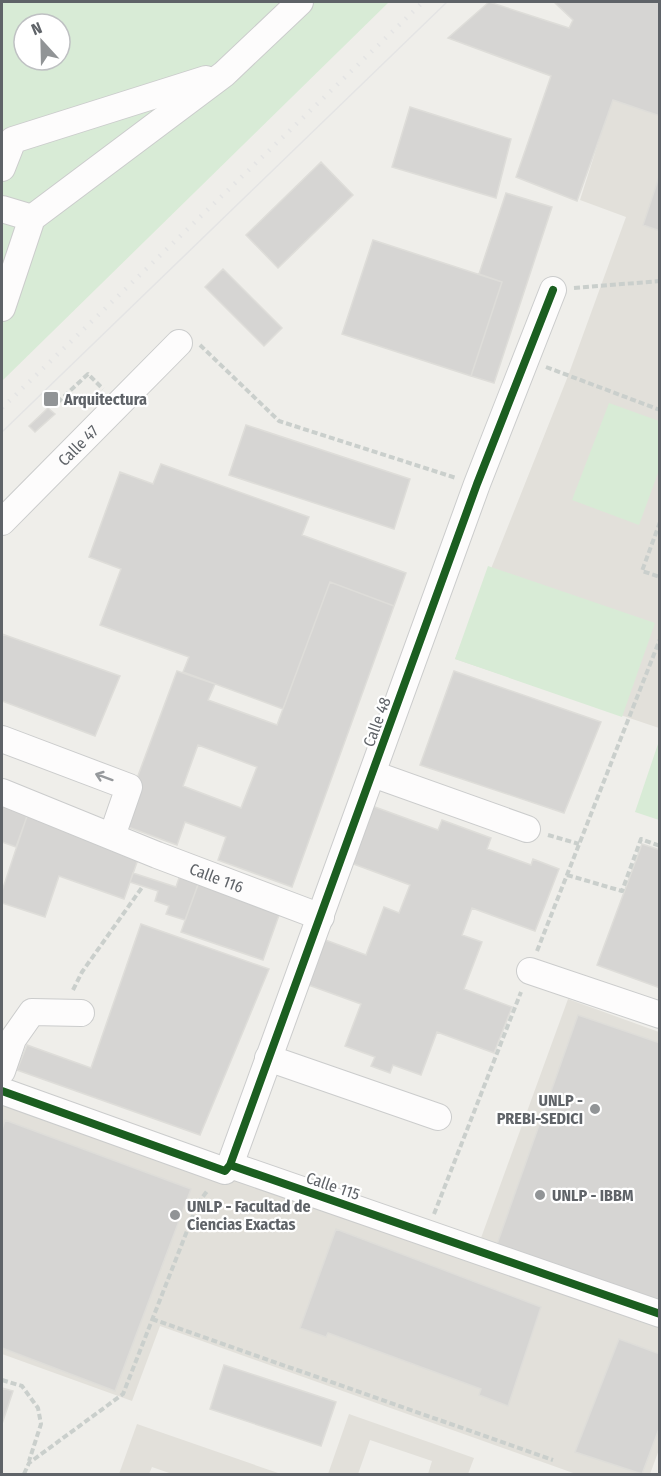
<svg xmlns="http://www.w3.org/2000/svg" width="661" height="1476" viewBox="0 0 661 1476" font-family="'Fira Sans Condensed',sans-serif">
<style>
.education{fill:#e2e0da}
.green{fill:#d8ebd6;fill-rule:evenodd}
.building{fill:#d6d5d3;stroke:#deddd9;stroke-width:1.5;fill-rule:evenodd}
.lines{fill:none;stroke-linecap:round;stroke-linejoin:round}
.minor-casing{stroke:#cbcccc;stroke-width:28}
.path{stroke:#cacfcc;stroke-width:4;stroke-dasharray:6 3;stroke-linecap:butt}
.minor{stroke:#fdfcfc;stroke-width:26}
.tram{stroke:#e4e4e4;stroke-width:1.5}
.rail{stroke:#e4e4e4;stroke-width:4.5;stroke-dasharray:1.5 8;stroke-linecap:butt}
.cycleway-casing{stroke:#fff;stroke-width:11}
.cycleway{stroke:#1b5e20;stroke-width:8}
.oneway{stroke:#96999c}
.poi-dot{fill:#919496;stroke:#fff;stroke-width:2}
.labels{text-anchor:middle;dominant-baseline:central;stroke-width:4.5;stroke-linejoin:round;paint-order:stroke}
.poi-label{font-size:16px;font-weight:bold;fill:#5f6368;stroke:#fff;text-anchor:start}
.street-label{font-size:16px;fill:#5f6368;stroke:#fff}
</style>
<rect width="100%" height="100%" fill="#efeeea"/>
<!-- education -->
<path class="education" d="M583,2H659V728L455,659L568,376L626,217L580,200L615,90L557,66Z
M568,999L659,1032L660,1447L650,1474H576L160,1326L132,1401L2,1354V1091L473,1260Z
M349,1414L474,1458L468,1474H428L432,1461L370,1440L358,1474H328Z
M137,1424L281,1474H172L152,1467L149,1474H119Z"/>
<!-- green -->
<path class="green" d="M2,2H389L2,381ZM24,24H60V60H24Z
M609,403L659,421V470L639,525L572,500Z
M488,566L655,623L622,717L455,659Z
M659,741L660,820H659L635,812Z"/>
<!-- building -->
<path class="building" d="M489,2L569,28L573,20L554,2H660V116L613,100L577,201L516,177L551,76L448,38Z
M410,107L511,139L496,198L392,167Z
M321,162L353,195L278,268L246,235Z
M660,174V231L643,225Z
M506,193L552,207L494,383L471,376L502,282L479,274Z
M373,240L502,282L471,376L342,334Z
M223,269L282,328L264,346L205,287Z
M48,408L55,414L35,432L29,426Z
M246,425L410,479L394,529L229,475Z
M161,464L309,517L302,535L406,573L394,606L330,582L283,709L183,672L189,657L100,625L121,569L89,557L120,472L153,484Z
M330,582L394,606L292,887L218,860L226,837L185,822L177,845L120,824L177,671L215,684L208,700L277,725ZM198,745L257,767L241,808L183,786Z
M2,634L120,676L95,736L2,701Z
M454,671L601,722L564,813L420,765Z
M2,798L30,808L16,847L2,842Z
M364,803L438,830L442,820L491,838L487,849L531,865L533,859L559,869L535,931L472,908L462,935L482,942L464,989L512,1007L494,1053L437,1032L421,1075L393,1065L390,1073L371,1066L375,1057L345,1046L361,1004L303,983L320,938L366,955L384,907L399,913L410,885L343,860Z
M28,813L141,851L124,899L59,876L45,917L2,903V891Z
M642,844L660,850V988L597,965Z
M133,873L176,887L180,875L199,882L185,920L166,914L169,906L155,901L158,891L130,882Z
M201,876L283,904L263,960L181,932Z
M141,924L269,969L200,1135L17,1070L27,1045L91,1068Z
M578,1015L660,1043V1304L496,1247Z
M5,1120L191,1189L115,1391L2,1348V1130Z
M336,1229L541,1307L508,1406L479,1395L481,1389L328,1333L326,1337L300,1328Z
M619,1339L660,1354V1426L642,1474L575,1452Z
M224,1365L336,1402L321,1446L210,1409Z
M2,1388L13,1391L2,1424Z"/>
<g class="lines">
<!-- minor casing -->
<g class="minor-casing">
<g id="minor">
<path d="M2,168L13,140L206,79"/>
<path d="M2,209L32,218"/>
<path d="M2,308L32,218L224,74L300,2"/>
<path id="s1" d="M2,522L179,343"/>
<path d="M2,739L129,787L112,836"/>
<path d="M373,774L527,829"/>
<path id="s2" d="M2,792L157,855L321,917"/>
<path d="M530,971L660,1015"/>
<path d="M268,1058L438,1117"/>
<path d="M2,1071L13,1039L32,1012L81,1013"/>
<path d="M2,1091L225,1171L230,1165L660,1314"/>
<path d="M230,1165L477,484L553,290"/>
</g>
</g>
<!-- path -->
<path class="path" d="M574,288L660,281
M200,345L279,421L456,478
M546,367L660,410
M51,399L56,404L88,374L103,389
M660,522L642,571L660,577
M548,835L579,844
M567,875L622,891L641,839L660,846
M537,951L660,639
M73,990L82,972L143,886
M434,1214L521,992
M152,1319L553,1460
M2,1380L22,1386L38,1408L41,1424L29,1461
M24,1474L29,1463L123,1394L198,1203L208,1190"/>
<!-- minor -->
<use href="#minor" class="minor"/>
<!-- tram -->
<path class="tram" d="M2,432L447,2"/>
<!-- rail -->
<path class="rail" d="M2,408L423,2"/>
<!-- cycleway casing -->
<g class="cycleway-casing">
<path id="cycleway" d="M2,1091L225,1171L230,1165L660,1314
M230,1165L477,484L553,290"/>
</g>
<!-- cycleway -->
<use href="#cycleway" class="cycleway"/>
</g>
<!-- one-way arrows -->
<defs><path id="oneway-shaft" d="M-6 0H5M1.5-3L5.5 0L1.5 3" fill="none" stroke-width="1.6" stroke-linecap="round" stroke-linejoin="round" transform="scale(1.5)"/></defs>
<use class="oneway" href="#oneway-shaft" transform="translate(104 777) rotate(-160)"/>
<!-- markers -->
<g class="poi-dot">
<rect x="43" y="391" width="16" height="16" rx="3"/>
<circle cx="595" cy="1109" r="6"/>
<circle cx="540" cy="1195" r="6"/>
<circle cx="175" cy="1215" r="6"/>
</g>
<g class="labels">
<!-- poi labels -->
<g class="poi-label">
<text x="64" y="399">Arquitectura</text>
<text x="583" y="1100" text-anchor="end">UNLP -<tspan x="583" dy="18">PREBI-SEDICI</tspan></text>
<text x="552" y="1195">UNLP - IBBM</text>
<text x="187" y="1206">UNLP - Facultad de<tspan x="187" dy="18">Ciencias Exactas</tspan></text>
</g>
<!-- street labels -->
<g class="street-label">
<text stroke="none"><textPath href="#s1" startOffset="108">Calle 47</textPath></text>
<text transform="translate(377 722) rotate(-70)">Calle 48</text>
<text stroke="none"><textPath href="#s2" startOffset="231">Calle 116</textPath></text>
<text transform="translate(333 1186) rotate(19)">Calle 115</text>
</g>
</g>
<!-- border -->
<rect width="661" height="1476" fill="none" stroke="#5f6368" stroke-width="6"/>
<!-- north arrow -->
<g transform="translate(42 42) rotate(338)"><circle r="28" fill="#ffffff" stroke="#bfc1c3" stroke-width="1.5"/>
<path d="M0-4.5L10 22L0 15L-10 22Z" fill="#919496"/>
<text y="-9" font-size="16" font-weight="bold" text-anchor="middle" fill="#5f6368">N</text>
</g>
</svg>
